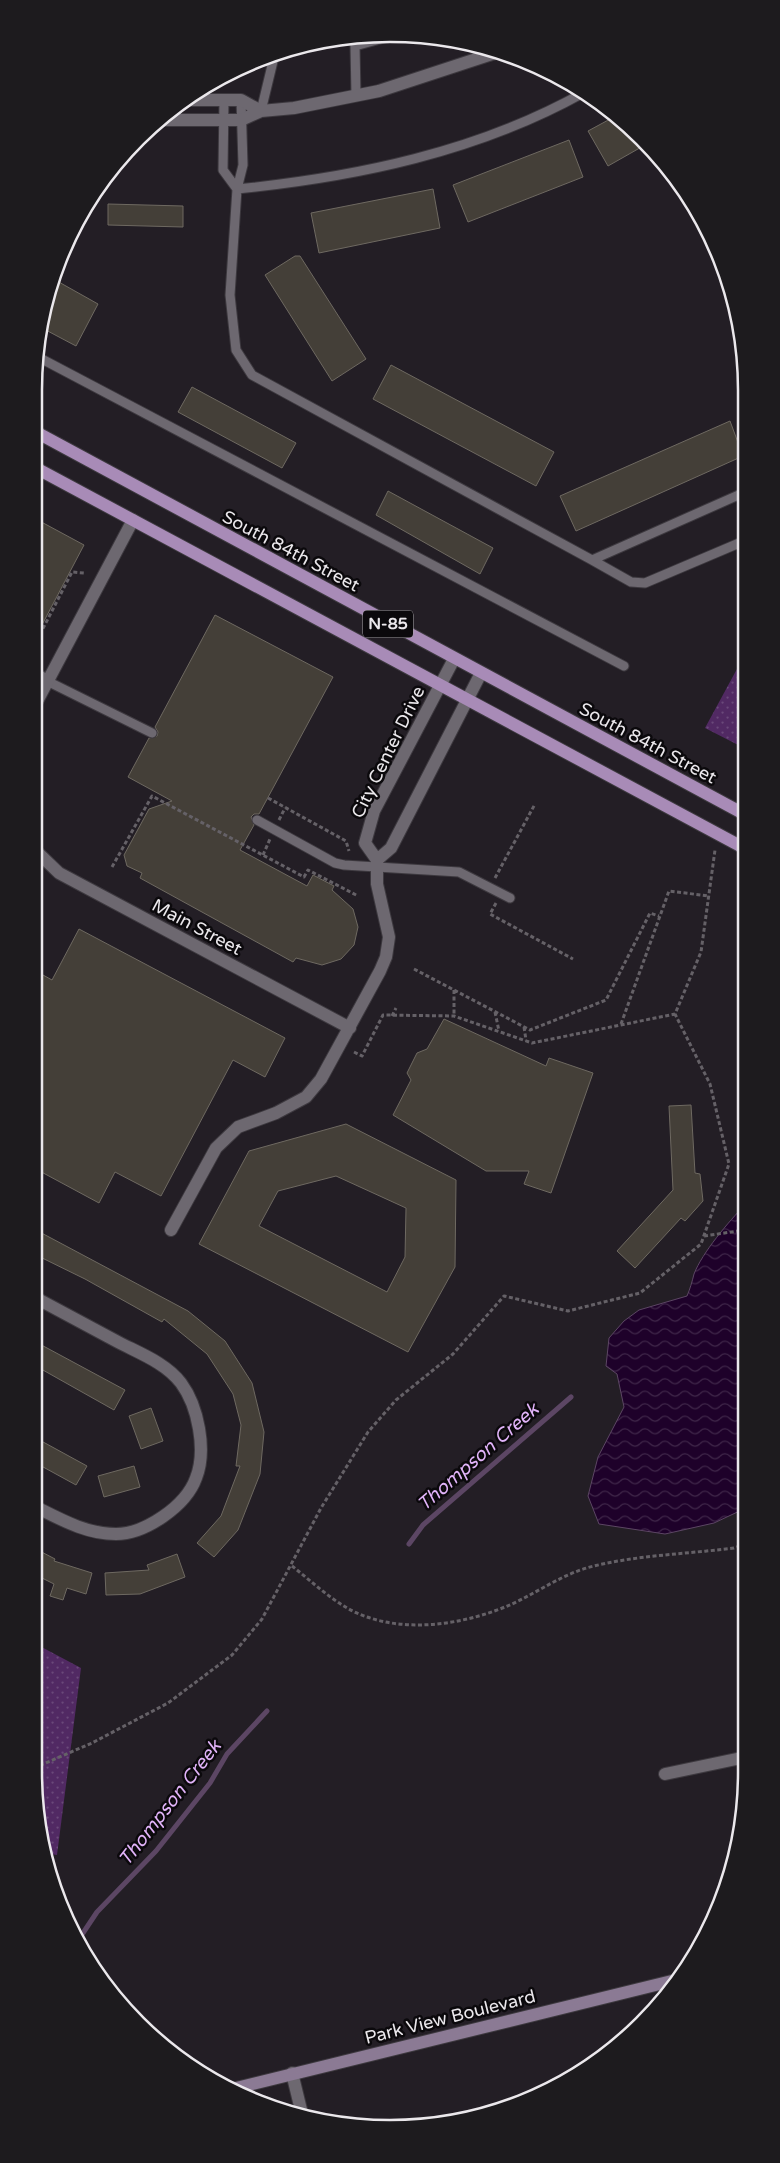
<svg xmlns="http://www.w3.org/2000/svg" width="780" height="2163" viewBox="0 0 780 2163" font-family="'Varela Round',sans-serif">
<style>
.green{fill:url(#green-dots)}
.water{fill:url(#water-waves);stroke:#5c4664}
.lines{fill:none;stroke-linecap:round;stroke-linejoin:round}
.stream{stroke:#5c4664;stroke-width:5}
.building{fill:#443f38;stroke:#6e6961;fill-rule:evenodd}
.lane-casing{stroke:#3d393f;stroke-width:11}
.street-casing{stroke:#3d393f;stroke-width:14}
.secondary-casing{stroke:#3d393f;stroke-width:14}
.primary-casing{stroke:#3d393f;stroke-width:14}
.path{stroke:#656167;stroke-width:3;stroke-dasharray:4 2.5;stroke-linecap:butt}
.lane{stroke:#6d6870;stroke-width:9}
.street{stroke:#6d6870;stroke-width:12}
.secondary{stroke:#8b7a94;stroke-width:12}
.primary{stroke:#a88bb7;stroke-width:12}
.labels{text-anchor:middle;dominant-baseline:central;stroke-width:5;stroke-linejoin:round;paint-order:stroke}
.shield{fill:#0b090c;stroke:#a8a5a9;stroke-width:1}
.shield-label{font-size:16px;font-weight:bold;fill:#ebe8ec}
.street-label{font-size:18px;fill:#ebe8ec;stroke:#0b090c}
.water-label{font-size:19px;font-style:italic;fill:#e1b3f9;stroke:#0b090c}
.rim{fill:none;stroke:#ebe8ec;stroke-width:2.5}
</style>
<defs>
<pattern id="green-dots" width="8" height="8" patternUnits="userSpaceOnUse" patternTransform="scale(1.25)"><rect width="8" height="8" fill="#512963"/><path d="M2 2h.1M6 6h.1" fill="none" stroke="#6a487a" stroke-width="1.8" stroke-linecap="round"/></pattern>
<pattern id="water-waves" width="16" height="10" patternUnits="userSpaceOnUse" patternTransform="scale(1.25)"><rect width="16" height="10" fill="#1e012a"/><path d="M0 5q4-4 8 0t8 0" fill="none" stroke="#3f2649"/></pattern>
</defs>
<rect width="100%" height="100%" fill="#231e25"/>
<!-- green -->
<path class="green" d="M744,656V748L705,728Z
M34,1643L81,1668L57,1855L44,1853L41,1842L34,1773Z"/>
<!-- water -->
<path class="water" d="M745,1205L746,1508L714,1523L665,1534L599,1524L588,1496L598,1457L624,1407L617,1374L606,1366L609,1338L624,1321L639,1310L687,1296C690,1289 692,1282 694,1274C702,1253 729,1221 745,1205Z"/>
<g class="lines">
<!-- stream -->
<path class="stream" d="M409,1544L423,1525L571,1397
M79,1939L97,1912L156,1851L210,1783L227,1754L267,1711"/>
</g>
<!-- building -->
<path class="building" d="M612,118L645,145L608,166L588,131Z
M569,140L583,177L468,222L453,185Z
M433,189L440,228L319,253L311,213Z
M108,204L183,206V227L108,225Z
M295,256H300L366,359L332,381L265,275Z
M57,281L98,304L76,346L42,328L45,302Z
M391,365L554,452L536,486L373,399Z
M192,387L296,443L282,468L178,412Z
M730,421L743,456L576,531L560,496Z
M388,491L493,548L480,574L376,515Z
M34,518L84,545L34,640Z
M215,615L333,677L259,814H254L251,817L254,825L240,850L307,886L313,875L334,886L332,890L353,909L358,927L354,945L341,959L322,965L296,958L293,962L140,878L142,873L127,866L124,855L149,809L172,801L128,777L149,738L157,736L158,732L155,727Z
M79,929L285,1038L265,1077L233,1060L161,1196L115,1172L99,1203L34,1168V970L52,980Z
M444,1019L546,1066L549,1058L593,1073L551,1193L524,1184L529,1171H486L393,1115L411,1080L407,1073L417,1053L427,1049Z
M691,1105L695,1173L700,1174L703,1201L685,1221L681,1218L635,1268L617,1251L673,1190L669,1106Z
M346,1124L456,1180L455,1267L408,1352L199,1244L249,1151ZM336,1176L406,1208L405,1257L387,1292L259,1226L278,1191Z
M34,1229L188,1311L225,1341L252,1383L264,1432L260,1474L238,1530L214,1557L197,1543L221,1516L240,1466H236L241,1425L233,1394L207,1354L164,1319L162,1322L85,1279L34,1254Z
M34,1341L125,1390L114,1410L34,1365Z
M151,1408L163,1441L141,1449L129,1416Z
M34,1437L87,1466L76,1485L34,1462Z
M134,1466L140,1487L104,1497L98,1476Z
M34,1548L55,1559L54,1561L92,1573L86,1594L67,1588L63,1600L50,1596L54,1584L34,1574Z
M177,1554L185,1577L140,1594L106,1595L105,1573L149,1570L147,1565Z"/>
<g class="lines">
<!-- lane casing -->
<g class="lane-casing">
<path id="lane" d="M356,95L355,46L395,35
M224,100L223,170L237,189
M241,100L243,165L237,189L230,295L236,350L252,375L592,560L743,493
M261,111L275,53
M175,121L177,107
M237,189C356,177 477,152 583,93
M38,357L624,666
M592,560L631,582L645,583L744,541
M47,681L152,733
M257,820L335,863L344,865L459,872L510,898"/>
</g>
<!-- street casing -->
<g class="street-casing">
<path id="street" d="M186,100H241L261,111
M158,120H241L261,111L294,108L379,91L498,52
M34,673L47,681
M34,707L133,520
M34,849L59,873L350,1028
M377,860L391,848L481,673
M171,1230L216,1148L238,1127L276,1113L306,1097L321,1079L380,971L386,957L389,937L377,884V860L365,843L374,811L454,659
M34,1297C62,1312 90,1327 118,1342C139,1353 166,1363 181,1383C198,1406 207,1450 196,1478C186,1506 145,1534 116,1534C86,1534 60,1519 34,1506
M665,1774L746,1757
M292,2073L302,2114"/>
</g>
<!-- secondary casing -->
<g class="secondary-casing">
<path id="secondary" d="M228,2090L680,1979"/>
</g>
<!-- primary casing -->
<g class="primary-casing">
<path id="primary" d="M34,431L744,814
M34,467L744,848"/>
</g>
<!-- path -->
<path class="path" d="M34,646L72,572L84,573
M268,798L346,841L349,851
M279,820L285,808
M263,855L270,839
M112,867L152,796L304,877L308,870L358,896
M495,878L535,804
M496,903L490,914L573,959
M414,969L530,1030L606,1000L650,913L659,916
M454,990V1016
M495,1012L499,1031
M392,1016L396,1008
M621,1024L669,891L709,896
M524,1027L526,1040
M354,1052L362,1056L383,1015L454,1016L532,1043L675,1014
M704,1236L745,1230
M292,1566C315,1584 339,1608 367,1617C413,1633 469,1623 512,1604C540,1591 564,1573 594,1566C639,1555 687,1554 734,1548L746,1544
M34,1768L92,1743L168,1703L232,1655L262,1619L321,1508L368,1432L396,1400L453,1354L504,1296L568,1311L640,1293L701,1244L729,1164L710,1084L675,1014L701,952L715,850"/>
<!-- lane -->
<use href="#lane" class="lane"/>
<!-- street -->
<use href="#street" class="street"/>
<!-- secondary -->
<use href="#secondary" class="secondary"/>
<!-- primary -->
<use href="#primary" class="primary"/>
</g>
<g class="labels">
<!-- shield labels -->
<rect class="shield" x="363" y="610.5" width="50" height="27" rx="4"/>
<g class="shield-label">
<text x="388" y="624">N-85</text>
</g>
<!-- street labels -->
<g class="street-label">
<text transform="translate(291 551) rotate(28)">South 84th Street</text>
<text transform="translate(648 743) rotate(28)">South 84th Street</text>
<text transform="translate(388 752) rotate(-64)">City Center Drive</text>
<text transform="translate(197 927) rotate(28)">Main Street</text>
<text transform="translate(450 2017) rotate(-14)">Park View Boulevard</text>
</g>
<!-- water labels -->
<g class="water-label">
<text transform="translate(478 1457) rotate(-41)">Thompson Creek</text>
<text transform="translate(170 1803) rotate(-52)">Thompson Creek</text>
</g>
</g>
<!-- crop -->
<path d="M0 0H780V2163H0ZM390 42H390A348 348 0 0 1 738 390V1772A348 348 0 0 1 390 2120H390A348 348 0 0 1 42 1772V390A348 348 0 0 1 390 42Z" fill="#1d1b1e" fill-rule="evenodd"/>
<path class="rim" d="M390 42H390A348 348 0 0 1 738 390V1772A348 348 0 0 1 390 2120H390A348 348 0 0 1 42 1772V390A348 348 0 0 1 390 42Z"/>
</svg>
